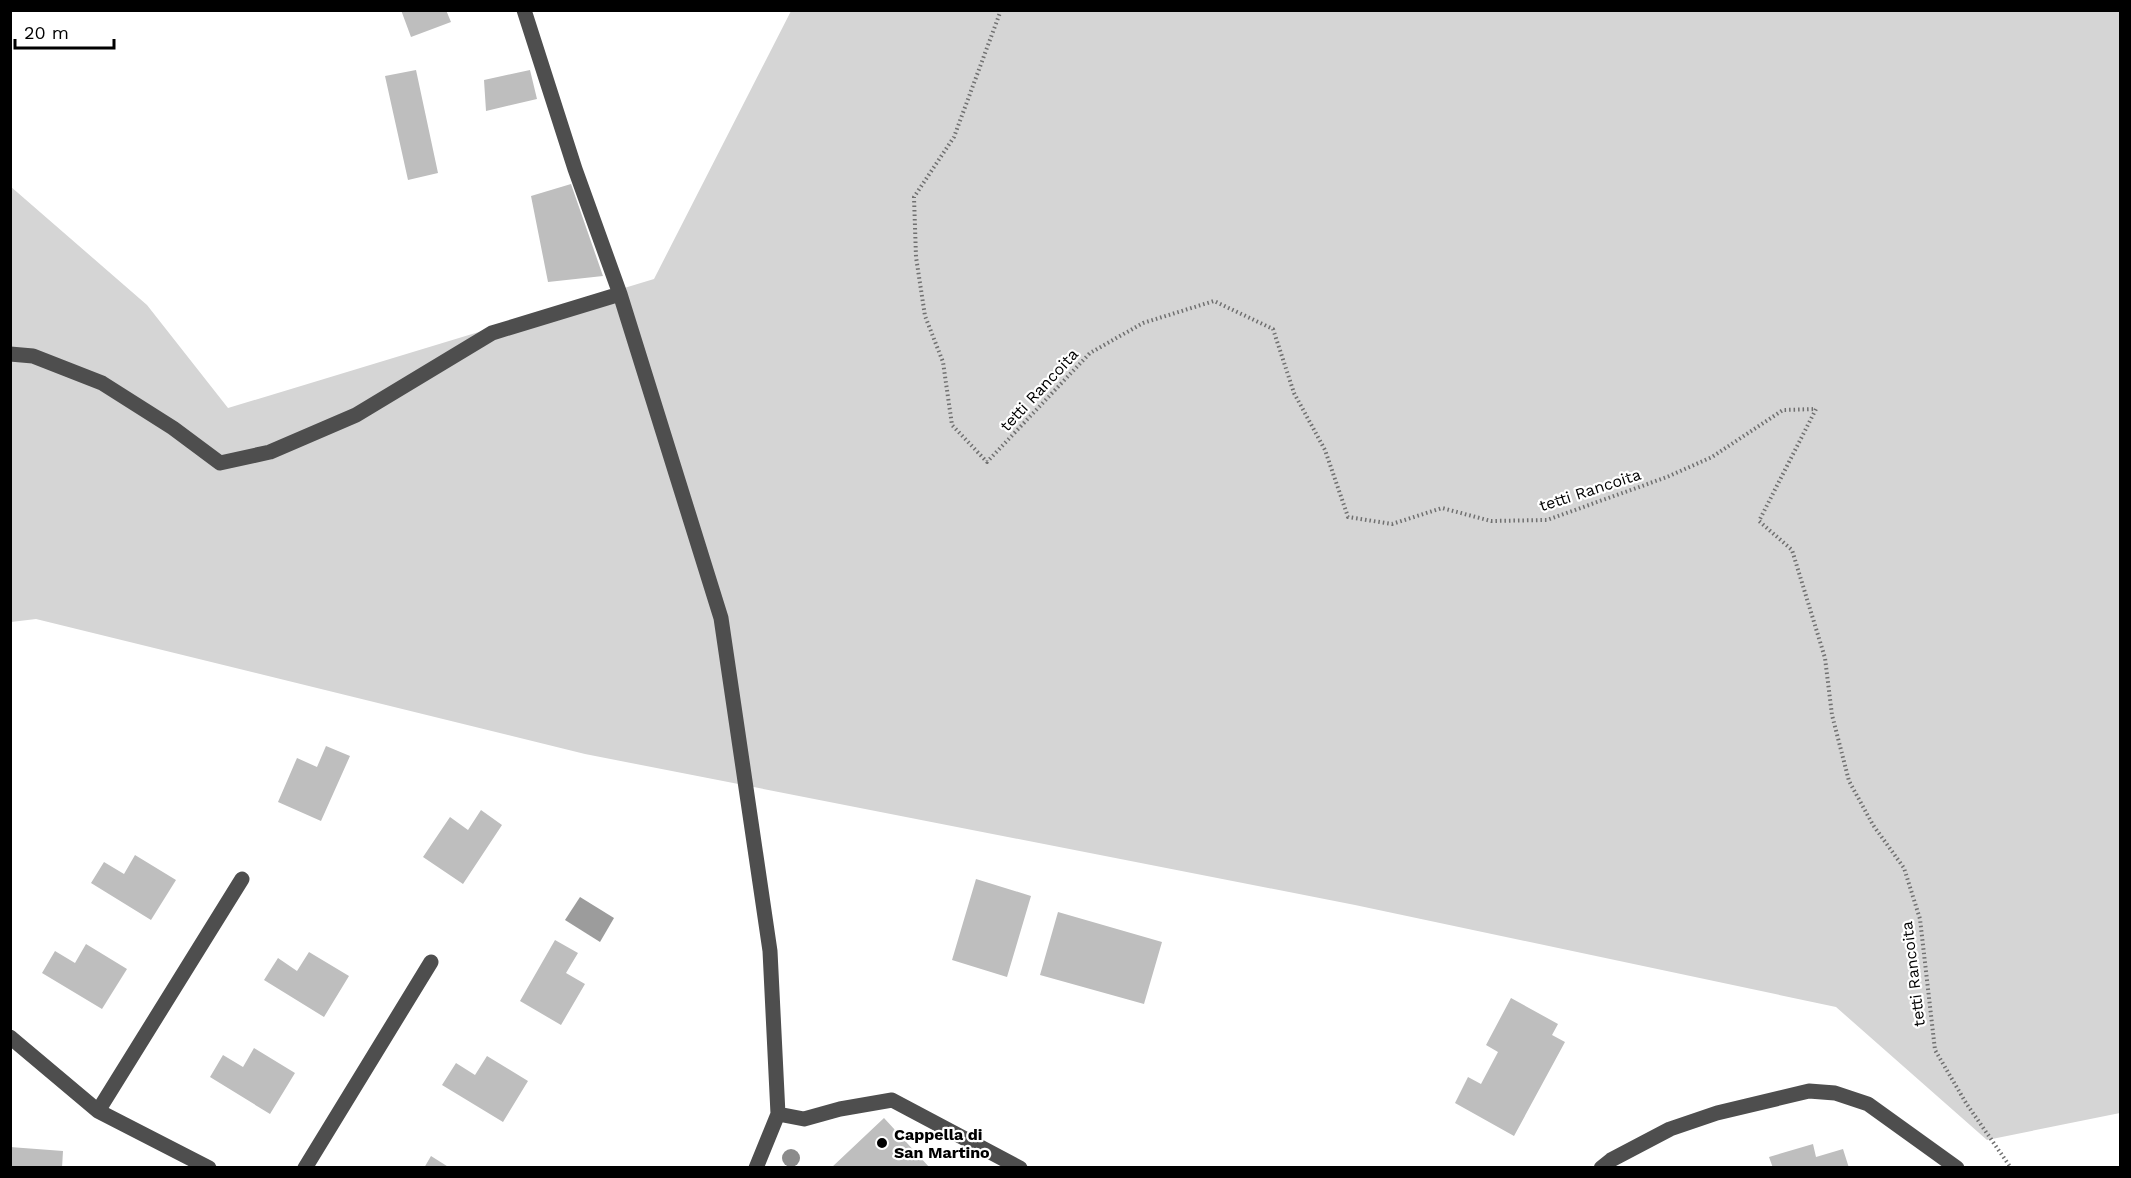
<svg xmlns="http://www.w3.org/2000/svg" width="2131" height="1178" viewBox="0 0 2131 1178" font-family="'Work Sans',sans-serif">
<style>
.green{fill:#d5d5d5}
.water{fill:#9c9c9c}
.building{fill:#bebebe}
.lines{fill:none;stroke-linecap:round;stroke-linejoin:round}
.path{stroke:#707070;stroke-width:4;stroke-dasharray:1.5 3;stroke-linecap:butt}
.minor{stroke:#4e4e4e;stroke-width:15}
.tree{fill:#8b8b8b}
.poi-dot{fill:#000;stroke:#fff;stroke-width:2}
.labels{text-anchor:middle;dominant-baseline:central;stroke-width:4.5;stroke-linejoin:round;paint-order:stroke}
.street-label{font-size:16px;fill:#000;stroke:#fff}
.poi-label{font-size:16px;font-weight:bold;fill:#000;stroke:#fff;text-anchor:start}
</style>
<rect width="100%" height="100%" fill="#fff"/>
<!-- green -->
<path class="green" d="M791,11H2120V1113L1987,1140L1836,1007L1355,905L585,754L36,619L11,622L10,186L147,305L228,408L654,279Z"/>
<!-- water -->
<path class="water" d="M580,897L614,918L600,942L565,920Z"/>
<!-- building -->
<path class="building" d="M401,10H446L451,22L411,37Z
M416,70L438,173L408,180L385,76Z
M530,70L537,99L486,111L484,80Z
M571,184L603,276L548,282L531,196Z
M326,746L350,756L321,821L278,802L297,758L317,767Z
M481,810L502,825L463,884L423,857L450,817L468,830Z
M135,855L176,880L151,920L91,883L104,862L124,874Z
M976,879L1031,896L1007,977L952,960Z
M1058,912L1162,942L1144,1004L1040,975Z
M555,940L578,953L566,973L585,984L561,1025L520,1001Z
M86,944L127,969L102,1009L42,973L55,951L75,963Z
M309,952L349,976L324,1017L264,980L278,958L297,971Z
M1511,998L1558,1024L1552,1035L1565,1042L1514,1136L1455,1103L1468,1077L1481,1084L1498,1052L1486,1045Z
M254,1048L295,1073L270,1114L210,1077L223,1055L243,1067Z
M487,1056L528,1081L503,1122L442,1085L456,1063L475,1075Z
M884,1118L930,1168H831Z
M1813,1144L1816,1157L1843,1149L1849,1168H1773L1769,1157Z
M10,1147L63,1151L62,1168H10Z
M431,1156L450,1168H424Z"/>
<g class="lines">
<!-- path -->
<path class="path" d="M1001,10L954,137L914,197L916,257L925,316L943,362L952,425L987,462L1090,353L1143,323L1214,301L1273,329L1294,393L1325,450L1348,517L1392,524L1442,508L1491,521L1547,520L1667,477L1712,457L1783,410L1816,409L1759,521L1792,550L1825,658L1832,715L1849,781L1873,825L1904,868L1920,919L1935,1050L1966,1103L2011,1168"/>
<!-- minor -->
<path class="minor" d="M524,10L575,169L620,294L721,618L770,951L778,1114L756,1168
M10,354L33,356L102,383L173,428L220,463L270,452L356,415L492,333L620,294
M10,1037L98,1111L209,1168
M98,1111L242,879
M778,1114L804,1119L840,1109L892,1100L1020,1168
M305,1168L431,962
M1601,1168L1611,1160L1670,1129L1717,1113L1809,1091L1835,1093L1868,1104L1957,1168"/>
</g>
<!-- trees -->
<circle class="tree" cx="791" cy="1158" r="9"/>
<!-- markers -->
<circle class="poi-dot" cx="882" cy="1143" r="6"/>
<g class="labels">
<!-- street labels -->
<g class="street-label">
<text transform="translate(1039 390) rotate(-47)">tetti Rancoita</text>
<text transform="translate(1590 490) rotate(-18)">tetti Rancoita</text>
<text transform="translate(1913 974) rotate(-97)">tetti Rancoita</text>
</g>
<!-- poi labels -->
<g class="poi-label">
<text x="894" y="1134">Cappella di<tspan x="894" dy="18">San Martino</tspan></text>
</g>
</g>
<!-- border -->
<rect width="2131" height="1178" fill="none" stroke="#000000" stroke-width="24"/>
<!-- scale -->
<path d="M15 39v9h99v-9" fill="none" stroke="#000000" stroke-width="3"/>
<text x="24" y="39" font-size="18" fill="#000000" stroke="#ffffff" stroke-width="4.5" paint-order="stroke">20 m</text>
</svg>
